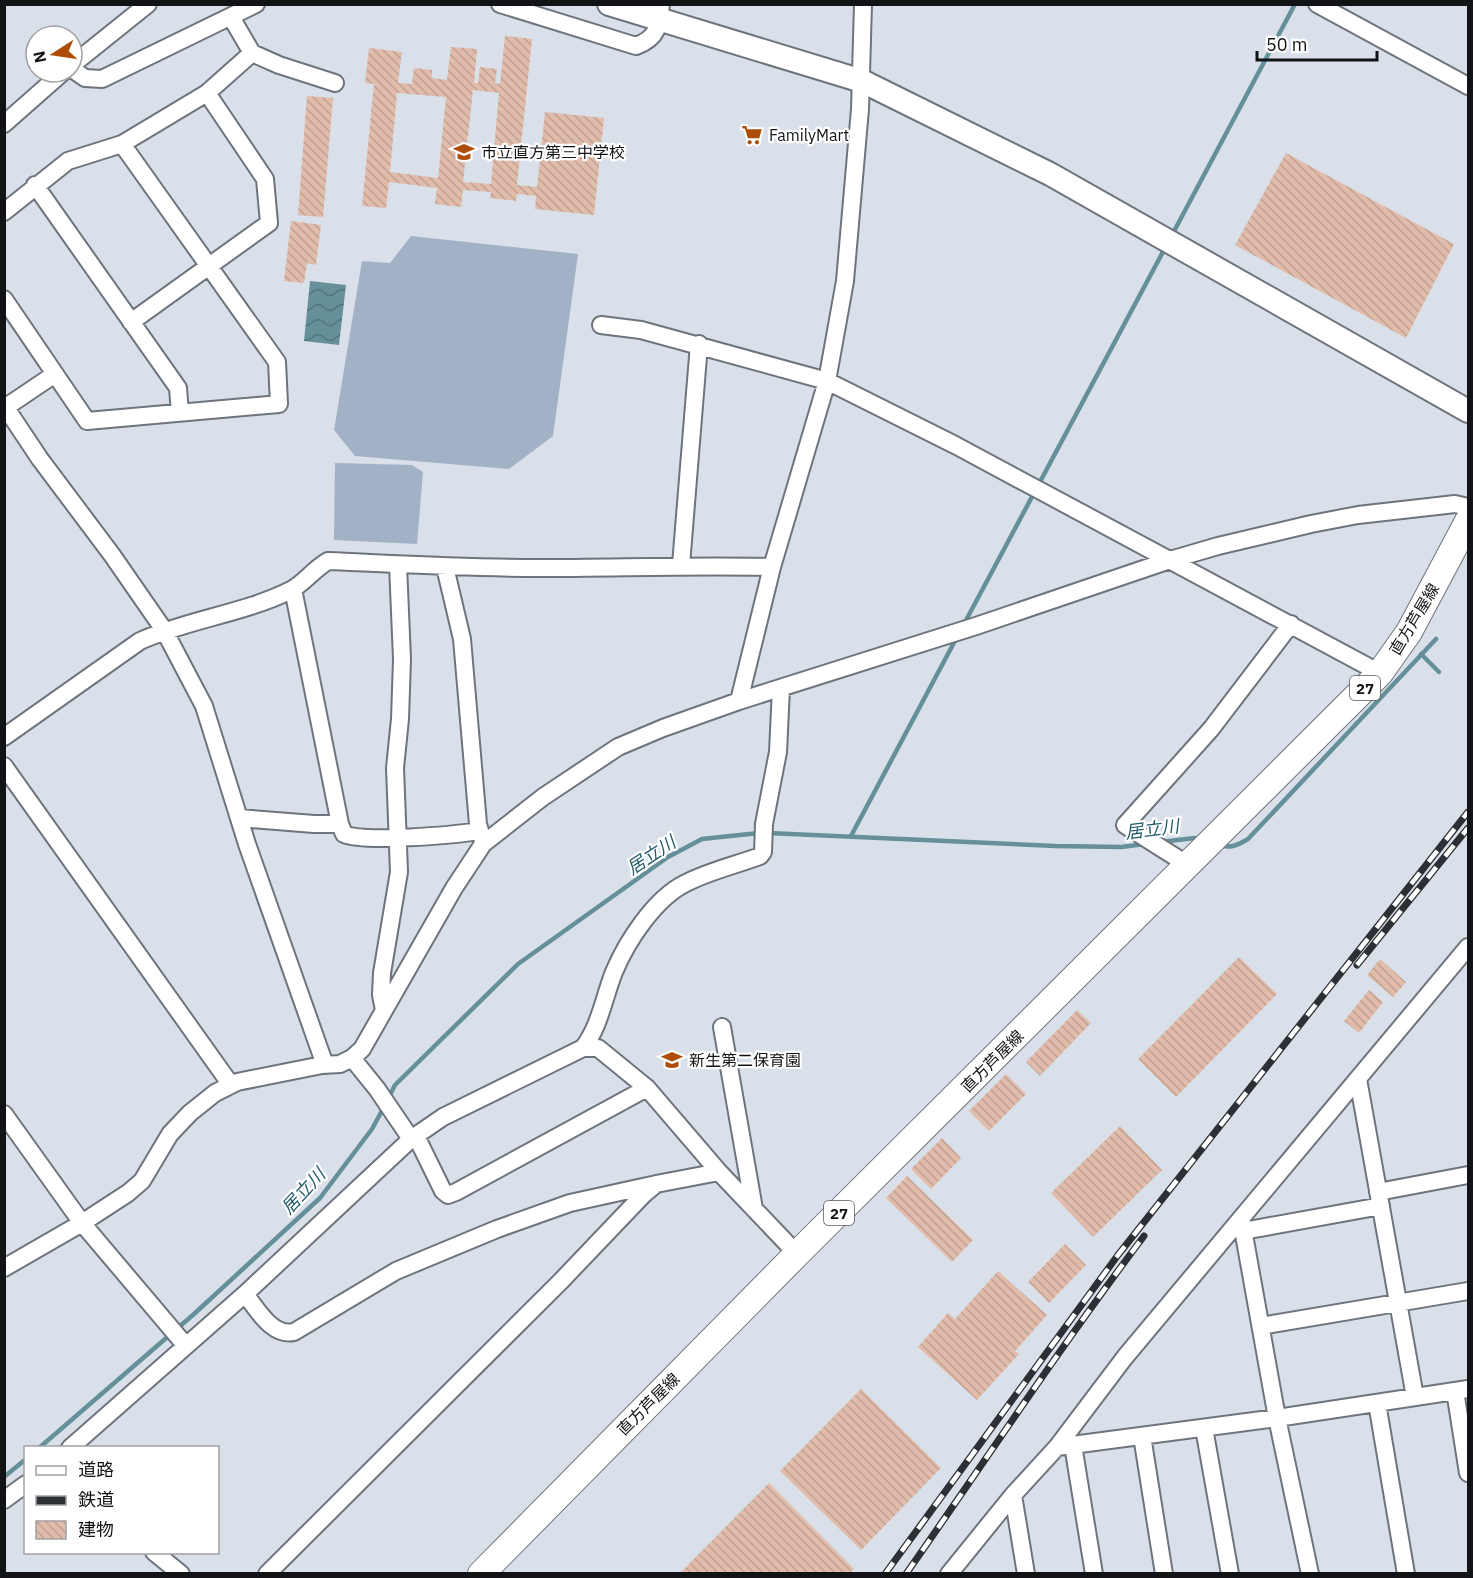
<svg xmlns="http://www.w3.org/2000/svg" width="1473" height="1578" viewBox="0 0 1473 1578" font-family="'IBM Plex Sans','Noto Sans JP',sans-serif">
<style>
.grass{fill:#a2b1c5}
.water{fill:url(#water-waves)}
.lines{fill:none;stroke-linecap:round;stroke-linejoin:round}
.stream{stroke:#65909a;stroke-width:4.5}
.building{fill:url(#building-back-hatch);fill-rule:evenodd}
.street-casing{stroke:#6e747c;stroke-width:20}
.secondary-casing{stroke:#6e747c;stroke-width:26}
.primary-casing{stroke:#6e747c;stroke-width:28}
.street{stroke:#fff;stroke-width:16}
.secondary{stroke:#fff;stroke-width:22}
.primary{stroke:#fff;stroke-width:26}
.rail-casing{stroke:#2c2f33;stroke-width:7}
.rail{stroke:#fff;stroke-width:4.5;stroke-dasharray:14;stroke-linecap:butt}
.labels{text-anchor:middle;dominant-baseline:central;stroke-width:4.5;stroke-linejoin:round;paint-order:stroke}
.shield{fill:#fff;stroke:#585a5c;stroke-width:1.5}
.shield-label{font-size:15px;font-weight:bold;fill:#111316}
.poi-label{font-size:16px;fill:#111316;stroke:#fff;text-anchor:start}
.street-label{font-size:16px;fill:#111316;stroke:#fff}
.water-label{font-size:18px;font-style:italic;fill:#1e5a67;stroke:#fff}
</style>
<defs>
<pattern id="water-waves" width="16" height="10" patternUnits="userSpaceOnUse" patternTransform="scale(1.5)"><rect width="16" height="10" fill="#65909a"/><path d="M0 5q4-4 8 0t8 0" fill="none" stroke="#52747d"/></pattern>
<pattern id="building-back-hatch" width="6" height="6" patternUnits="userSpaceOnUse" patternTransform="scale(1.5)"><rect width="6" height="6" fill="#e1bcaa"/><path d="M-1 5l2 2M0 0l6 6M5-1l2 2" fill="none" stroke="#c0a192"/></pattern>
</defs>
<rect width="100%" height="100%" fill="#d9e0e9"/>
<!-- grass -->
<path class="grass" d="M411,236L578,254L553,436L509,469L355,456L334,430L362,261L390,263Z
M335,463L412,465L423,472L417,544L334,540Z"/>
<!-- water -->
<path class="water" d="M310,281L346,285L339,345L304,341Z"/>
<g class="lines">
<!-- stream -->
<path class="stream" d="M1172,235L1295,4
M964,624L1165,248
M1421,654L1439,672
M768,833L1055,846L1121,847L1146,844
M851,836L957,637
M1160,842L1195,838L1202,840
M1219,845C1230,849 1238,845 1248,839L1436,639
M388,1099L395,1085L518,964L668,857L702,839L759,833
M39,1448L194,1314L320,1198L372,1129L384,1107
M4,1477L26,1459"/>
</g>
<!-- building -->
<path class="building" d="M505,36L532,39L517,185L537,187L545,112L604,118L594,215L535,209L536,196L517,194L516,201L490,198L491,192L463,190L461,207L435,204L437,188L389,182L386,208L362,206L374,84L365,83L369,48L402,52L398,83L412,84L414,68L432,70V78L447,80L451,47L477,49L474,83H478L480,67L497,69L495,83L500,84ZM473,90L499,93L491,184L463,182ZM397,93L446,97L438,178L390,172Z
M307,96L333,98L323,217L298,215Z
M1286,153L1454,244L1406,338L1235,245Z
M291,221L321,225L316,265L307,263L304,283L284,281Z
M1239,957L1277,994L1176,1097L1138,1059Z
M1380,959L1406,982L1393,997L1367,975Z
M1369,990L1383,1002L1359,1033L1344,1021Z
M1077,1010L1091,1023L1040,1076L1026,1062Z
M1006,1074L1026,1094L989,1131L969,1111Z
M1120,1126L1162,1170L1093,1237L1051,1193Z
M942,1138L961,1158L931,1189L911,1169Z
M907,1176L973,1240L952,1262L886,1198Z
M1065,1244L1086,1265L1049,1303L1028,1282Z
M998,1271L1047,1315L1015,1351L1019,1354L977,1400L918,1347L948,1313L955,1319Z
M861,1389L941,1468L861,1550L780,1471Z
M769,1483L854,1569L849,1574H683L681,1572Z"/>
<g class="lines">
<!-- street casing -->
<g class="street-casing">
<path id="street" d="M500,4L636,46C658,38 659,26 661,4
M1317,4L1468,86
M231,17L252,53L279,65L335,83
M72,65L148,4
M72,69L85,78L102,79L256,4
M4,124L63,72
M35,185L178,388L180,413
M4,212L68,161L122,144L207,93L252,53
M4,299L87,421L279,404L277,362L122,144
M131,322L269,223L265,179L207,93
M601,325L641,330L827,381L955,445L1380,673
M4,405L40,459L112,555L164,630L204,706L247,844L325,1065
M6,407L55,374
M681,565L699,344
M445,567L462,639L478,824L483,841
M293,589L340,824L344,834C364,843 454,835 479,831
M739,701L772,567L827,381L845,281L860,109L863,4
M4,737L140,641C189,619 243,614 291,590C304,583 314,569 328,561C398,564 468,568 538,568C616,568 694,565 772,567
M4,766L231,1085
M239,818L314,824H340
M1188,865L1125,825L1211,729L1291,624
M384,1010L381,995L382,973L399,872L395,768L400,719L402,659L398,565
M722,1027L754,1209
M583,1048C600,1026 604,997 614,972C627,941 655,898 686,883C709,871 736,865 760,856L763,852L764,824L778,752L781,688
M352,1058L377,1089L411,1139
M1358,1079L1415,1397
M4,1114L82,1223L186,1346
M416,1136L443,1191L448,1195L456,1192L647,1088
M1378,1192L1468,1175
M1241,1218L1277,1418L1310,1574
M1243,1231L1381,1206
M4,1268L82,1223L128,1193L142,1181L170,1134L190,1113L215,1093L237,1082L322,1065L340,1064L352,1058L362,1049L454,888L483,844L543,797L618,747L663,728L739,701L976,626L1170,560L1218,546L1311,524L1358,515L1455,504L1468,507
M245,1294C257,1309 272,1337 294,1332L396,1271L497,1229L570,1203L652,1185
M1261,1326L1468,1291
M1455,1391L1468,1473
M1377,1403L1406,1574
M1204,1428L1230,1574
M1142,1436L1164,1574
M1073,1445L1094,1574
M1057,1447L1277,1418L1468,1389
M70,1448L245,1294L411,1139L443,1117L583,1048H598L647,1088L719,1172L797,1254
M1013,1495L1026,1574
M4,1500L26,1484
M154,1552L181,1574
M267,1574L561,1281L644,1194L656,1184L719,1172
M949,1574L1013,1495L1057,1447L1125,1357L1468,947"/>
</g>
<!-- secondary casing -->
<g class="secondary-casing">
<path id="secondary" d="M609,4L862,81L1050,174L1468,411"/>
</g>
<!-- primary casing -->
<g class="primary-casing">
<path id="primary" d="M481,1574L797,1254L1380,673L1409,632L1468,521"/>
</g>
<!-- street -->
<use href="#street" class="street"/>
<!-- secondary -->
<use href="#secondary" class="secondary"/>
<!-- primary -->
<use href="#primary" class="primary"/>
<!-- rail casing -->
<g class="rail-casing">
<path id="rail" d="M1357,965L1468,828
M885,1574L1118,1255L1468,812
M906,1574C985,1461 1061,1346 1144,1236"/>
</g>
<!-- rail -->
<use href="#rail" class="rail"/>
</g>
<!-- icons -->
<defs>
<g id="supermarket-bare" transform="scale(1.62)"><path d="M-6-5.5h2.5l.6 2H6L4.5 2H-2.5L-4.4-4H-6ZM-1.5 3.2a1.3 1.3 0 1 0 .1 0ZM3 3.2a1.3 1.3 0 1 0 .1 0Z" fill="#ad4d07" stroke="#fff" stroke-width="2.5" paint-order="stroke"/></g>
<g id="school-bare" transform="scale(1.62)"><path d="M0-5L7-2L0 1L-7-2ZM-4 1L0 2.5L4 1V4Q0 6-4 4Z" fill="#ad4d07" stroke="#fff" stroke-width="2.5" paint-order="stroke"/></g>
</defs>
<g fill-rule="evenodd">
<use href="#supermarket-bare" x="752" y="135"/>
<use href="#school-bare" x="464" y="152"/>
<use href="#school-bare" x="672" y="1060"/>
</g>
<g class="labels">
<!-- shield labels -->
<g class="shield">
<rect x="1350" y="676" width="30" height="24" rx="4.5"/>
<rect x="824" y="1201" width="30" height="24" rx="4.5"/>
</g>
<g class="shield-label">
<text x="1365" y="688">27</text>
<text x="839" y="1213">27</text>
</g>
<!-- poi labels -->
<g class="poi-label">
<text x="769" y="135">FamilyMart</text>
<text x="481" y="152">市立直方第三中学校</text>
<text x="689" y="1060">新生第二保育園</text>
</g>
<!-- street labels -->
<g class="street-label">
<text transform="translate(1414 619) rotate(-59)">直方芦屋線</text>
<text transform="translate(992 1061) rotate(-45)">直方芦屋線</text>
<text transform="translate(648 1404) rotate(-45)">直方芦屋線</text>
</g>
<!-- water labels -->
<g class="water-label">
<text transform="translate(1152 829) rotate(-7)">居立川</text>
<text transform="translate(651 855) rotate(-33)">居立川</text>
<text transform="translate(303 1191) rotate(-47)">居立川</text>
</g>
</g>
<!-- border -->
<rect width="1473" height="1578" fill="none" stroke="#111316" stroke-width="12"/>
<!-- legend -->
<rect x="24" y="1446" width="195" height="108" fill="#ffffff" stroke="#a0a1a2" stroke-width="1.5"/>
<rect x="36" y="1466" width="30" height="9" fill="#ffffff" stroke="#a0a1a2" stroke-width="1.5"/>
<text x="78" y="1476" font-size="18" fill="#111316">道路</text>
<rect x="36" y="1496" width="30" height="9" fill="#2c2f33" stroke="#a0a1a2" stroke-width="1.5"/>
<text x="78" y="1506" font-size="18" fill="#111316">鉄道</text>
<rect x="36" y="1521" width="30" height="18" fill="url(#building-back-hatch)" stroke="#a0a1a2" stroke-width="1.5"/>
<text x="78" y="1536" font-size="18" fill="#111316">建物</text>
<!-- north arrow -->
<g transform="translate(54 54) rotate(258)"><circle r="28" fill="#ffffff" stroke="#a0a1a2" stroke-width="1.5"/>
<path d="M0-4.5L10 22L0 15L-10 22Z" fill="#ad4d07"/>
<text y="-9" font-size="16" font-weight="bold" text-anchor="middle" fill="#111316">N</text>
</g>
<!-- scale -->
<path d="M1257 51v9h120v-9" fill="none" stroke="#111316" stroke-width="3"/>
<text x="1266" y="51" font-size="18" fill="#111316" stroke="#ffffff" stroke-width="4.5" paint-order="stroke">50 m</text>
</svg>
